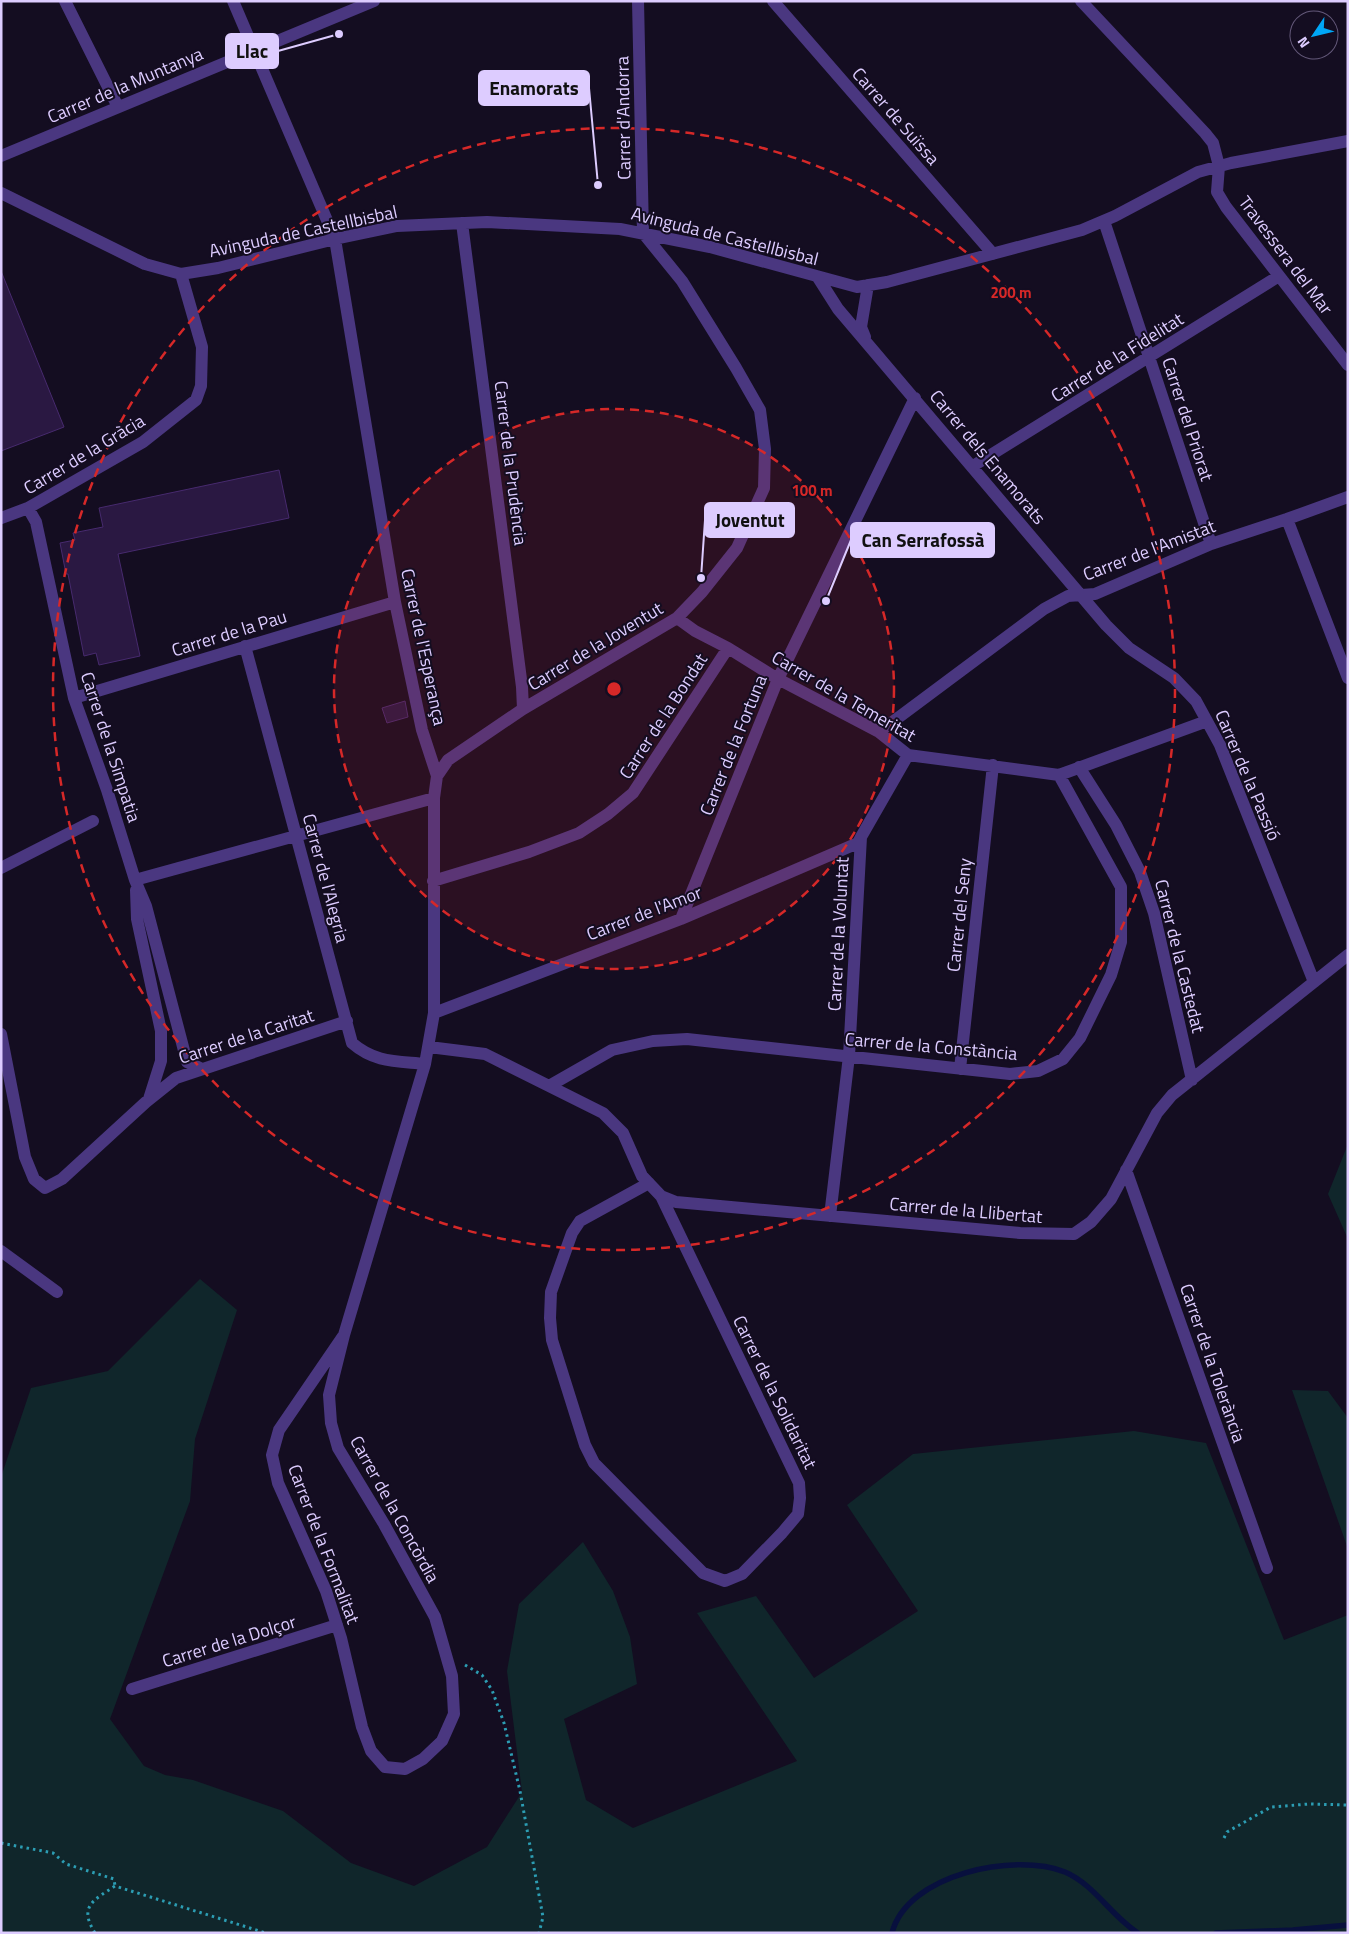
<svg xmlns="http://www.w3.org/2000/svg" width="1349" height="1934" viewBox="0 0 1349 1934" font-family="'Titillium Web',sans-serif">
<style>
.green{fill:#10262b}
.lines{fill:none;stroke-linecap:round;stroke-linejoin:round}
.stream{stroke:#08103e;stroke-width:5.5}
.building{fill:#2a1842;stroke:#472a6e}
.path{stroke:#2c9db3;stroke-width:3;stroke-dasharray:2.5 4;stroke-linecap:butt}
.minor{stroke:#4a3780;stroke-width:12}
.ring{fill:none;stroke:#d62828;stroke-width:2.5;stroke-dasharray:9 6}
.labels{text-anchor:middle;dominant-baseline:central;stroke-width:4;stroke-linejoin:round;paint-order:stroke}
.street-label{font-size:18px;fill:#dcf;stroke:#140d21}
.centre{fill:#d62828;stroke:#140d21;stroke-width:2.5}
.ring-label{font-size:15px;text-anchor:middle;font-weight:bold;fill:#d62828;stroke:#140d21;stroke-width:4;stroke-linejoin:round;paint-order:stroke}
.leader{fill:none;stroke:#dcf;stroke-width:2}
.callout-dot{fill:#dcf;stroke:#140d21;stroke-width:2}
.callout{fill:#dcf;stroke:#dcf;stroke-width:2}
.callout-label{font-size:19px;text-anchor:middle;font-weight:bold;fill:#111}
</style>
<rect width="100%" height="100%" fill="#140d21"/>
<!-- green -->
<path class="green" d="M1348,1144V1239L1328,1194Z
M200,1279L237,1310L195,1439L190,1501L110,1719L144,1766L165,1775L193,1780L283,1811L351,1863L414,1886L487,1847L522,1792L507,1671L519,1604L583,1542L613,1591L630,1637L637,1684L564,1719L586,1800L633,1828L797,1761L697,1613L756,1596L814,1678L918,1611L847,1505L913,1454L1134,1431L1206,1443L1284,1640L1348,1615V1933H1V1477L31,1388L108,1371Z
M1292,1390L1328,1391L1348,1418V1549Z"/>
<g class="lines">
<!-- stream -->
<path class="stream" d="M892,1933C907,1874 1015,1852 1065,1872C1095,1885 1111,1916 1138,1933
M1216,1933L1293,1930L1348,1925"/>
</g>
<!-- building -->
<path class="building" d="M1,271L64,427L1,451Z
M279,470L289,518L118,554L140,656L99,665L96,653L84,656L68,574H66L60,543L75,540L73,533L103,527L99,508Z
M405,701L408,717L387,723L382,708Z"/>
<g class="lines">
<!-- path -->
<path class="path" d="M465,1665L482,1675L492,1690L504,1723L520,1791L543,1917L539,1933
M1224,1838L1227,1832L1271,1807L1309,1804L1348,1805
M1,1843L53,1853L66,1864L114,1879L115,1886
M95,1933C78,1906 94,1900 115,1886L266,1933"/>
<!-- minor -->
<path class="minor" d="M65,1L118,107
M233,1L335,239L395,602L422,730L437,776L434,798V1013L425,1064L344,1335L329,1395L331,1423L338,1448L384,1524L435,1617L452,1676L454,1714L442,1741L423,1759L405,1769L385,1767L371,1751L362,1727L341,1638L326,1591L278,1483L272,1455L279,1430L344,1335
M773,1L993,254
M1081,1L1205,133L1213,143L1219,166L1217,192L1226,207L1348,365
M1,156L374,1
M1,193L145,264L181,274L218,268L335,239L397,226L487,222L620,229L710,247L857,287L887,282L1082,230L1115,216L1198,172L1231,163L1348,141
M1104,221L1211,544
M462,223L522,687L523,709
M817,276L838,309L1106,625L1129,648L1174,678L1196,701L1220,745L1314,982
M865,337L861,327L868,285
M973,466L1279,276
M28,508L36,522L74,698L107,790L135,880L146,906L187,1062L202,1069
M1,518L28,508L143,442L196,400L201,386L202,347L181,274
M1287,519L1348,678
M677,618L695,631L728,648L778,679L879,732L908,755L1059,775L1207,721
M245,646L352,1043C375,1063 397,1061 425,1064
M74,698L395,602
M879,732L1044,609L1068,596L1095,594L1211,544L1287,519L1348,497
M1079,767L1116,825L1140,872L1154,913L1192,1080
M437,776L448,760L523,709L677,618L702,592L737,548L764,488L765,449L760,410L736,368L682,281L643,233L638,1
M1,868L93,821
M135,880L434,798
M433,881L529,852L579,833L608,814L633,793L728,648
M136,890L137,919L161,1031V1061L149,1099
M681,919L778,679L915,398
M434,1013L681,919L858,843L861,837
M1,1034L25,1157L34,1179L45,1188L62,1179L146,1102L176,1078L347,1021
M429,1047L485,1054L603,1113L623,1133L642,1176L661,1196L799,1483L800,1498L798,1514L782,1533L742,1574L725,1581L703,1573L594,1463L585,1445L552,1340L550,1318L551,1292L572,1233L580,1221L649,1183
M960,1069L993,765
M549,1086L612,1050L653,1041L687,1039L1010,1074L1038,1071L1063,1059L1080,1038L1111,975L1121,942V887L1059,775
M1126,1170L1267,1568
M661,1196L676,1202L1020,1233L1074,1234L1091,1222L1111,1199L1157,1113L1172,1095L1348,955
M830,1216L849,1056L861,837L908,755
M1,1251L57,1292
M132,1689L337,1625"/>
</g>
<!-- distance rings -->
<circle cx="614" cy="689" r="280" fill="#d62828" fill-opacity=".12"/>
<g class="ring">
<circle cx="614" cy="689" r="280"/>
<circle cx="614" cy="689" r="561"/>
</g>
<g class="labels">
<!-- street labels -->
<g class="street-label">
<text transform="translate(125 85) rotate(-23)">Carrer de la Muntanya</text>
<text transform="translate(896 116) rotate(49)">Carrer de Suïssa</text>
<text transform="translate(623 118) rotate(-91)">Carrer d'Andorra</text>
<text transform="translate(303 231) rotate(-12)">Avinguda de Castellbisbal</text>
<text transform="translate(725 236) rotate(14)">Avinguda de Castellbisbal</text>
<text transform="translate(1286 255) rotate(53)">Travessera del Mar</text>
<text transform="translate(1117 357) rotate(-32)">Carrer de la Fidelitat</text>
<text transform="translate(1188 419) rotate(72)">Carrer del Priorat</text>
<text transform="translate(84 454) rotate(-31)">Carrer de la Gràcia</text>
<text transform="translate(988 457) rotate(50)">Carrer dels Enamorats</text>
<text transform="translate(511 463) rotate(83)">Carrer de la Prudència</text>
<text transform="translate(1149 550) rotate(-21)">Carrer de l'Amistat</text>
<text transform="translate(229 633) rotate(-17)">Carrer de la Pau</text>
<text transform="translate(595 646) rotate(-31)">Carrer de la Joventut</text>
<text transform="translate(424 647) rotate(78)">Carrer de l'Esperança</text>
<text transform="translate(844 696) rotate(30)">Carrer de la Temeritat</text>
<text transform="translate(663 716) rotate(-57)">Carrer de la Bondat</text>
<text transform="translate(733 745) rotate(-68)">Carrer de la Fortuna</text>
<text transform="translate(111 747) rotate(72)">Carrer de la Simpatia</text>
<text transform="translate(1248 775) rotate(67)">Carrer de la Passió</text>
<text transform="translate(326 878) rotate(75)">Carrer de l'Alegria</text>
<text transform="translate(644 913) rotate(-21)">Carrer de l'Amor</text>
<text transform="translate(959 915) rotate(-84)">Carrer del Seny</text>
<text transform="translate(838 934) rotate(-87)">Carrer de la Voluntat</text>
<text transform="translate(1180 956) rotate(76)">Carrer de la Castedat</text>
<text transform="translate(246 1036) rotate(-18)">Carrer de la Caritat</text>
<text transform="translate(931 1046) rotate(5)">Carrer de la Constància</text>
<text transform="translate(966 1210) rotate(5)">Carrer de la Llibertat</text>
<text transform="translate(1213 1363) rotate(71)">Carrer de la Tolerància</text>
<text transform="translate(775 1392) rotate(64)">Carrer de la Solidaritat</text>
<text transform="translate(395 1509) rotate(61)">Carrer de la Concòrdia</text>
<text transform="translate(324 1544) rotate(69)">Carrer de la Formalitat</text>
<text transform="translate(229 1641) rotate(-17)">Carrer de la Dolçor</text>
</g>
</g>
<circle cx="614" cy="689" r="8" class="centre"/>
<g class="ring-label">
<text x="1011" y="298">200 m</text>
<text x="812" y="496">100 m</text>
</g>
<!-- callouts -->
<path class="leader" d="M339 34L278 51M598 185L589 88M701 578L705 520M826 601L851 540"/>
<g class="callout-dot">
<circle cx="339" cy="34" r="5"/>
<circle cx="598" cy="185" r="5"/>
<circle cx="701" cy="578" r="5"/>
<circle cx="826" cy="601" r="5"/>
</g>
<g class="callout">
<rect x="226" y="34" width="52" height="34" rx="5"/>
<rect x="479" y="71" width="110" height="34" rx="5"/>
<rect x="705" y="503" width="89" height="34" rx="5"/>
<rect x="851" y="523" width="143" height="34" rx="5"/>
</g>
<g class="callout-label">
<text x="252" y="58">Llac</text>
<text x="534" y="95">Enamorats</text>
<text x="750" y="527">Joventut</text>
<text x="923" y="547">Can Serrafossà</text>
</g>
<!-- border -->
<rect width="1349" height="1934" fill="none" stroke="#ddccff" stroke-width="5"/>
<!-- north arrow -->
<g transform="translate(1314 35) rotate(235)"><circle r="24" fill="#140d21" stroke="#64597a"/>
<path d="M0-4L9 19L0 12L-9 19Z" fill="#00a7f7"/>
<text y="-8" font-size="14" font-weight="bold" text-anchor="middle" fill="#ddccff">N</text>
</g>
</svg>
